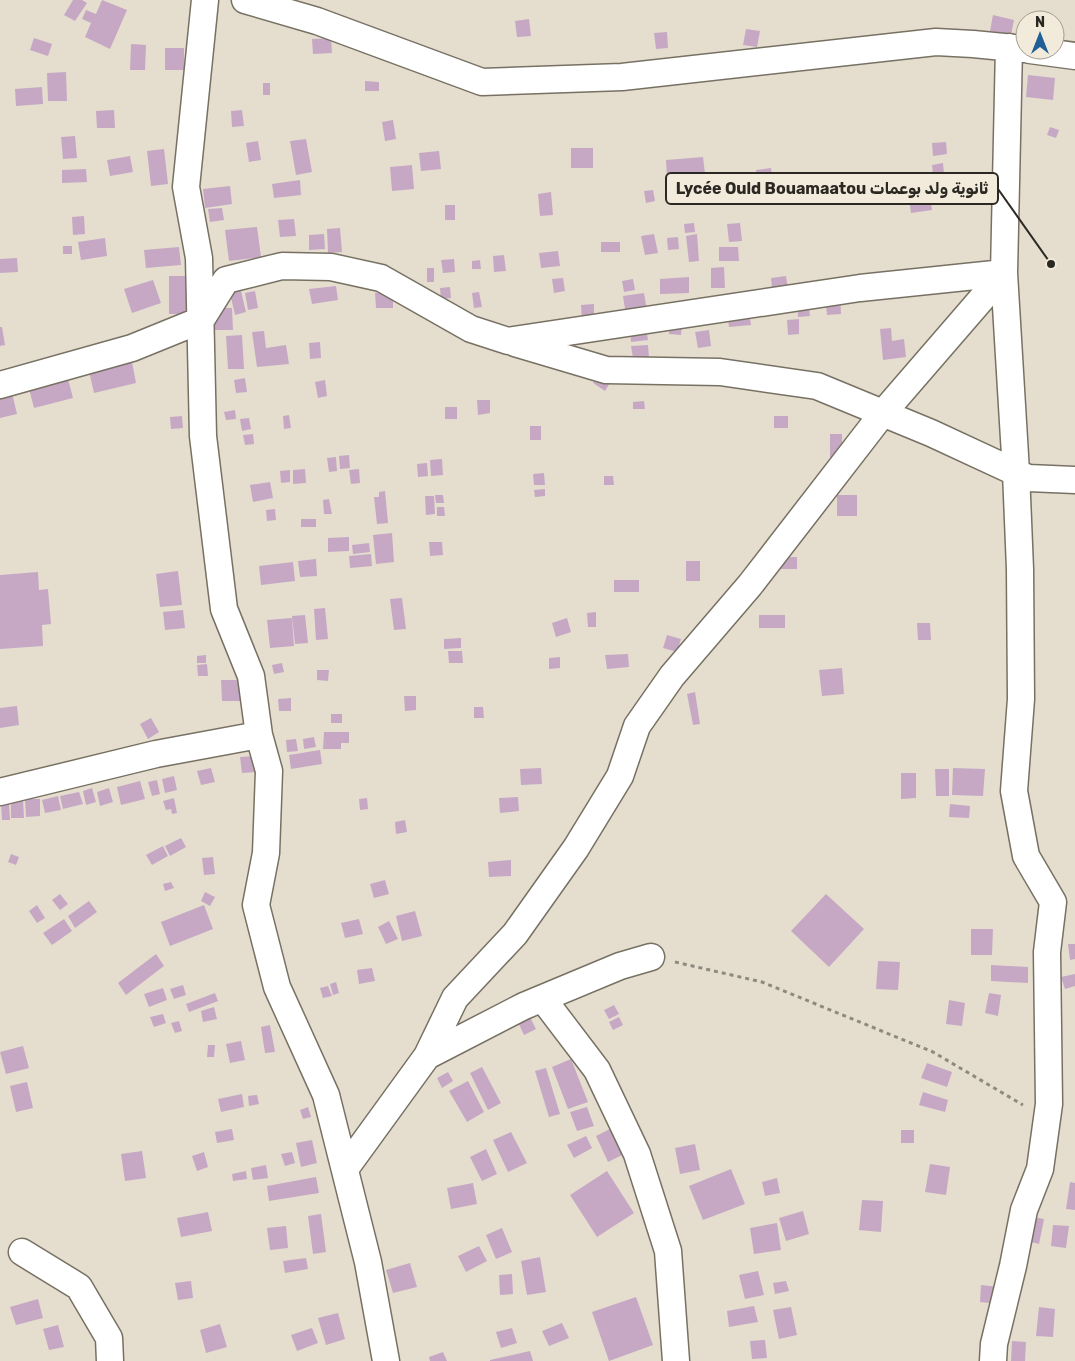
<svg xmlns="http://www.w3.org/2000/svg" width="1075" height="1361" viewBox="0 0 1075 1361" font-family="Rubik,'Noto Naskh Arabic',sans-serif">
<style>
.building{fill:#c6a8c4}
.lines{fill:none;stroke-linecap:round;stroke-linejoin:round}
.minor-casing{stroke:#777163;stroke-width:29}
.path{stroke:#8f8a80;stroke-width:3;stroke-dasharray:4 4;stroke-linecap:butt}
.minor{stroke:#fff;stroke-width:26}
.leader{fill:none;stroke:#2b2823;stroke-width:2}
.callout-dot{fill:#2b2823;stroke:#f2ebdc;stroke-width:2}
.callout{fill:#f2ebdc;stroke:#2b2823;stroke-width:2}
.callout-label{font-size:16px;text-anchor:middle;font-weight:bold;fill:#2b2823}
</style>
<rect width="100%" height="100%" fill="#e5decf"/>
<!-- building -->
<path class="building" d="M73,0H82L87,3L75,21L64,15Z
M102,0L127,10L110,49L85,37L91,23L82,19L86,10L96,14Z
M993,15L1014,20L1011,35L990,31Z
M529,19L531,36L517,37L515,21Z
M746,29L760,31L757,47L743,45Z
M667,32L668,48L656,49L654,33Z
M34,38L52,44L48,56L30,50Z
M331,38L332,53L313,54L312,39Z
M131,44L146,45L145,70H130Z
M165,48H184V70H165Z
M66,72L67,101H48L47,73Z
M1028,75L1055,78L1053,100L1026,97Z
M365,81L379,82V91H365Z
M263,83H270V95H263Z
M42,87L43,104L16,106L15,89Z
M114,110L115,128H97L96,111Z
M242,110L244,126L232,127L231,111Z
M393,120L396,139L385,141L382,122Z
M1050,127L1059,130L1056,138L1047,135Z
M75,136L77,158L63,159L61,137Z
M306,139L312,172L296,175L290,141Z
M258,141L261,160L249,162L246,143Z
M946,142L947,154L933,156L932,143Z
M571,148H593V168H571Z
M164,149L168,184L151,186L147,151Z
M439,151L441,169L421,171L419,153Z
M130,156L133,172L110,176L107,160Z
M703,157L705,174L667,177L666,160Z
M943,163L945,184L934,185L932,165Z
M412,165L414,189L392,191L390,167Z
M771,168L773,184L758,186L756,170Z
M86,169L87,182L62,183V170Z
M300,180L301,195L274,198L272,184Z
M230,186L232,204L205,208L203,189Z
M653,190L655,201L646,203L644,191Z
M551,192L553,215L540,216L538,194Z
M930,195L932,210L911,213L909,198Z
M445,205H455V220H445Z
M222,208L224,220L210,222L208,209Z
M84,216L85,234L73,235L72,217Z
M294,219L296,236L280,237L278,220Z
M694,223L695,232L685,233L684,224Z
M740,223L742,241L729,242L727,224Z
M257,227L261,257L229,261L225,230Z
M340,228L342,252L328,253L327,229Z
M324,234L325,249L309,250V235Z
M654,234L658,253L645,255L641,236Z
M697,234L699,261L689,262L686,236Z
M678,237L679,249L668,250L667,238Z
M105,238L107,256L81,260L78,242Z
M601,242H620V252H601Z
M63,246H72V254H63Z
M179,247L181,265L146,268L144,250Z
M719,247H738L739,261H719Z
M558,251L560,266L541,268L539,253Z
M504,255L506,271L494,272L493,256Z
M17,258L18,272L0,273V259Z
M454,259L455,272L443,273L441,260Z
M480,260L481,269H472V261Z
M724,267L725,288H711V268Z
M427,268H434V282H427Z
M169,276H186V314H169Z
M786,276L789,295L773,297L771,278Z
M689,277V293L660,294V279Z
M563,278L565,291L554,293L552,279Z
M633,279L635,290L624,292L622,281Z
M153,280L161,303L132,313L124,289Z
M336,286L338,300L312,304L309,289Z
M450,287L451,298L441,299L440,288Z
M241,291L246,312L235,315L230,293Z
M255,291L258,308L248,310L245,293Z
M393,292V308H376L375,293Z
M479,292L482,307L474,308L472,293Z
M644,293L647,311L626,315L623,296Z
M840,293L841,314L827,315L825,294Z
M808,298L810,316L798,317L797,299Z
M594,304V319L582,320L581,305Z
M213,308H232L233,330H214Z
M749,310L751,325L729,327L727,312Z
M799,319V334L788,335L787,320Z
M670,321L682,322L681,335L669,334Z
M0,327H2L5,345L0,346Z
M646,328L648,340L631,342L630,329Z
M891,328L892,341L904,339L906,357L883,360L880,329Z
M709,330L711,346L698,348L695,332Z
M264,331L266,348L286,345L289,364L257,367L252,332Z
M242,335L244,369H228L226,336Z
M320,342L321,358L310,359L309,343Z
M648,345L649,357L633,358L631,346Z
M132,362L136,383L94,393L89,371Z
M599,374L611,381L605,391L593,383Z
M245,378L247,392L236,393L234,380Z
M68,379L73,398L34,408L29,389Z
M325,380L327,396L318,398L315,382Z
M12,393L17,414L0,418V396Z
M477,400H490V413L478,415Z
M644,401L645,409H633V402Z
M445,407H457V419H445Z
M235,410L236,419L226,420L224,412Z
M289,415L291,428L284,429L283,416Z
M182,416L183,428L171,429L170,417Z
M774,416H788V428H774Z
M249,418L251,429L242,431L240,419Z
M530,426H541V440H530Z
M253,434L254,444L245,445L243,435Z
M830,434H842V458H830Z
M349,455L350,468L340,469L339,456Z
M336,457L337,471L329,472L327,458Z
M442,459L443,475L431,476L430,460Z
M427,463L428,476L418,477L417,464Z
M305,469L306,483L293,484V470Z
M359,469L360,483L351,484L349,470Z
M290,470V482L281,483L280,471Z
M544,473L545,485H534L533,474Z
M604,476H613L614,485H604Z
M270,482L273,498L253,502L250,485Z
M545,489V496L535,497L534,490Z
M385,491L388,523L377,524L374,497H379V492Z
M435,495H443L444,503H436Z
M837,495H857V516H837Z
M425,496H434L435,514L426,515Z
M329,499L332,514H324L323,500Z
M437,507H444L445,516H437Z
M275,509L276,520L267,521L266,510Z
M301,519H316V527H301Z
M392,533L394,562L376,564L373,535Z
M349,537V551L328,552V538Z
M429,542H442L443,555L430,556Z
M369,543L370,552L353,554L352,545Z
M371,554L372,566L350,568L349,556Z
M779,557H797V569H779Z
M316,559L317,576L300,577L298,561Z
M686,561H700V581H686Z
M293,562L295,581L261,585L259,566Z
M178,571L182,605L160,607L156,574Z
M38,572L39,590L48,589L51,624L42,625L43,646L0,649V575Z
M614,580H639V592H614Z
M402,598L406,629L394,630L390,599Z
M325,608L328,639L316,640L314,609Z
M183,610L185,628L165,630L163,612Z
M596,612V627H588L587,613Z
M305,615L308,643L295,644L292,616Z
M759,615H785V628H759Z
M292,618L294,646L270,648L267,620Z
M567,618L571,632L556,637L552,623Z
M917,623H930L931,640H918Z
M667,635L681,639L677,652L663,648Z
M461,638V648L444,649V639Z
M448,651H462L463,663H449Z
M628,654L629,667L607,669L605,655Z
M206,655V663H197V656Z
M560,657V668L549,669V658Z
M282,663L284,672L274,674L272,665Z
M207,664L208,676H198L197,665Z
M842,668L844,694L822,696L819,670Z
M317,670H329L328,681L317,680Z
M221,680H245L246,701H222Z
M695,692L700,724L693,725L687,694Z
M404,696H416V710L405,711Z
M291,698V711H279L278,699Z
M17,706L19,725L0,728V708Z
M474,707H483L484,718H474Z
M331,714H342V723H331Z
M151,718L159,732L148,739L140,724Z
M324,732H349V743H341V749H323Z
M314,737L316,747L304,749L303,739Z
M296,739L298,751L287,752L286,740Z
M320,750L322,764L291,769L289,755Z
M255,756L256,772L242,773L240,757Z
M211,768L215,782L201,785L197,771Z
M541,768L542,784L521,785L520,769Z
M953,768L985,769L983,796L952,795Z
M935,769H949V796H936Z
M901,773H916V798L901,799Z
M174,776L177,790L165,793L162,779Z
M157,780L160,794L152,796L148,782Z
M140,781L145,799L121,805L117,787Z
M92,788L96,802L86,805L83,791Z
M109,788L113,802L100,806L97,792Z
M79,792L83,804L63,809L60,796Z
M58,796L61,810L45,813L42,800Z
M518,797L519,811L500,813L499,798Z
M174,798L177,813L172,814L171,809L166,810L163,801Z
M367,798L368,809L360,810L359,799Z
M25,799H40V816L26,817Z
M11,800H23L24,818H11Z
M1,803H9L10,820H2Z
M950,804L970,806L969,818L949,817Z
M405,820L407,832L396,834L395,822Z
M181,838L186,847L170,856L165,846Z
M163,846L168,856L152,865L146,855Z
M11,854L19,857L16,865L8,862Z
M213,857L215,874L204,875L202,858Z
M511,860V876L489,877L488,862Z
M385,880L389,894L374,898L370,884Z
M171,882L174,888L165,891L163,884Z
M205,892L215,897L210,906L201,901Z
M60,894L68,904L60,910L52,900Z
M826,894L864,929L829,967L791,931Z
M89,901L97,912L75,928L68,916Z
M37,905L45,918L37,923L29,911Z
M204,905L213,929L170,946L161,922Z
M415,911L422,936L402,941L396,916Z
M64,919L72,931L52,945L43,933Z
M359,919L363,934L345,938L341,923Z
M389,921L398,939L386,944L378,927Z
M971,929H993L992,955H971Z
M1068,944H1075V959L1070,960Z
M156,954L164,966L126,995L118,983Z
M878,961L900,962L898,990L876,989Z
M991,965L1028,967V983L991,981Z
M372,968L375,981L359,984L357,970Z
M1075,974V986L1065,989L1061,977Z
M336,982L339,993L333,995L330,984Z
M183,985L186,995L174,999L170,989Z
M328,986L332,996L323,998L320,988Z
M163,988L167,1000L149,1007L144,994Z
M215,993L218,1001L189,1012L186,1004Z
M989,993L1001,995L998,1016L985,1013Z
M949,1000L965,1003L962,1026L946,1024Z
M614,1005L619,1014L609,1019L604,1010Z
M214,1007L217,1019L203,1022L201,1011Z
M163,1014L166,1023L154,1027L150,1017Z
M529,1015L536,1029L524,1035L517,1020Z
M619,1017L623,1025L613,1030L609,1022Z
M179,1021L182,1031L175,1033L171,1023Z
M270,1025L275,1052L265,1053L261,1027Z
M241,1041L245,1060L230,1063L226,1044Z
M208,1045H215L214,1057H207Z
M23,1046L29,1068L6,1074L0,1052Z
M571,1059L588,1102L568,1109L552,1067Z
M927,1063L952,1072L947,1087L921,1078Z
M482,1067L501,1103L488,1110L470,1073Z
M546,1068L560,1114L549,1117L535,1071Z
M448,1072L453,1081L442,1088L437,1078Z
M468,1081L484,1112L467,1122L449,1091Z
M27,1082L33,1108L16,1112L10,1086Z
M923,1092L948,1100L945,1112L919,1105Z
M242,1094L244,1107L221,1112L218,1099Z
M257,1095L259,1104L249,1106L248,1096Z
M308,1107L311,1117L303,1119L300,1110Z
M587,1107L594,1126L577,1131L570,1112Z
M612,1128L624,1154L608,1162L596,1136Z
M232,1129L234,1140L217,1143L215,1132Z
M901,1130H914V1143H901Z
M511,1132L527,1163L508,1172L493,1140Z
M586,1136L592,1148L574,1158L567,1145Z
M312,1140L317,1163L301,1167L296,1143Z
M695,1144L700,1170L680,1174L675,1148Z
M486,1149L497,1174L482,1181L470,1157Z
M142,1151L146,1178L125,1181L121,1154Z
M204,1152L208,1167L197,1171L192,1156Z
M292,1152L295,1163L285,1166L281,1154Z
M930,1164L950,1167L946,1195L925,1192Z
M266,1165L268,1178L253,1180L251,1168Z
M731,1169L745,1204L703,1220L689,1186Z
M246,1171L247,1179L233,1181L232,1174Z
M607,1171L634,1213L597,1237L570,1195Z
M316,1177L319,1193L269,1201L267,1186Z
M777,1178L780,1193L765,1196L762,1182Z
M1070,1182L1075,1183V1210L1066,1209Z
M473,1183L477,1204L451,1209L447,1188Z
M862,1200L883,1201L881,1232L859,1230Z
M803,1211L809,1234L786,1241L779,1218Z
M208,1212L212,1231L181,1237L177,1218Z
M321,1214L326,1252L313,1254L308,1216Z
M1028,1216L1044,1219L1039,1244L1023,1240Z
M777,1223L781,1250L754,1254L750,1228Z
M1053,1225L1069,1226L1066,1248L1051,1246Z
M286,1226L288,1248L270,1250L267,1228Z
M502,1228L512,1252L496,1259L486,1235Z
M479,1246L487,1261L466,1272L458,1256Z
M540,1257L546,1292L527,1295L521,1261Z
M306,1258L308,1269L285,1273L283,1261Z
M410,1263L417,1287L393,1293L386,1270Z
M758,1271L764,1295L745,1299L739,1275Z
M512,1274L513,1294L500,1295L499,1275Z
M191,1281L193,1298L178,1300L175,1283Z
M786,1281L789,1291L775,1294L773,1283Z
M981,1285L1000,1287L998,1304L980,1302Z
M636,1297L653,1345L609,1361L592,1312Z
M38,1299L43,1318L16,1325L10,1307Z
M754,1306L758,1322L729,1327L727,1311Z
M791,1307L797,1335L779,1339L773,1310Z
M1039,1307L1055,1309L1053,1337L1036,1336Z
M338,1313L345,1339L326,1345L318,1318Z
M562,1323L569,1338L549,1346L542,1331Z
M220,1324L227,1347L206,1353L200,1330Z
M58,1325L64,1347L49,1350L43,1329Z
M312,1328L318,1343L297,1351L291,1335Z
M512,1328L517,1343L501,1348L496,1332Z
M765,1340L767,1358L752,1359L750,1341Z
M1012,1341L1026,1342L1025,1361H1011Z
M530,1351L533,1361H490V1360Z
M443,1352L447,1361H430L429,1357Z"/>
<g class="lines">
<!-- minor casing -->
<g class="minor-casing">
<path id="minor" d="M205,0L186,187L199,258L203,436L224,609L251,676L259,735L269,771L266,853L256,905L277,987L326,1095L368,1262L386,1361
M245,0L317,21L482,82L622,77L936,42L973,44L1025,49
M1030,50L1075,56
M515,343L606,370L720,372L817,386L931,433L1028,478L1075,480
M0,385L132,348L201,320L226,280L282,266L331,267L381,278L471,329L508,341L860,288L1004,273
M0,792L156,754L259,735
M543,999L597,1070L637,1154L668,1251L676,1361
M427,1056L455,998L515,934L576,848L620,776L637,726L672,676L750,585L883,413L1004,273
M345,1169L427,1056L524,1006L620,966L651,957
M22,1252L79,1287L109,1338L110,1361
M993,1361L994,1344L1013,1266L1024,1210L1040,1169L1049,1104L1047,952L1053,902L1026,856L1014,791L1021,699L1020,569L1016,472L1004,273L1009,47"/>
</g>
<!-- path -->
<path class="path" d="M675,962L762,982L933,1052L1023,1105"/>
<!-- minor -->
<use href="#minor" class="minor"/>
</g>
<!-- callouts -->
<path class="leader" d="M1051 264L998 189"/>
<circle class="callout-dot" cx="1051" cy="264" r="5"/>
<rect class="callout" x="666" y="173" width="332" height="31" rx="5"/>
<g class="callout-label">
<text x="832" y="194">Lycée Ould Bouamaatou ثانوية ولد بوعمات</text>
</g>
<!-- north arrow -->
<g transform="translate(1040 35)"><circle r="24" fill="#f2ebdc" stroke="#a29d92"/>
<path d="M0-4L9 19L0 12L-9 19Z" fill="#216096"/>
<text y="-8" font-size="14" font-weight="bold" text-anchor="middle" fill="#2b2823">N</text>
</g>
</svg>
